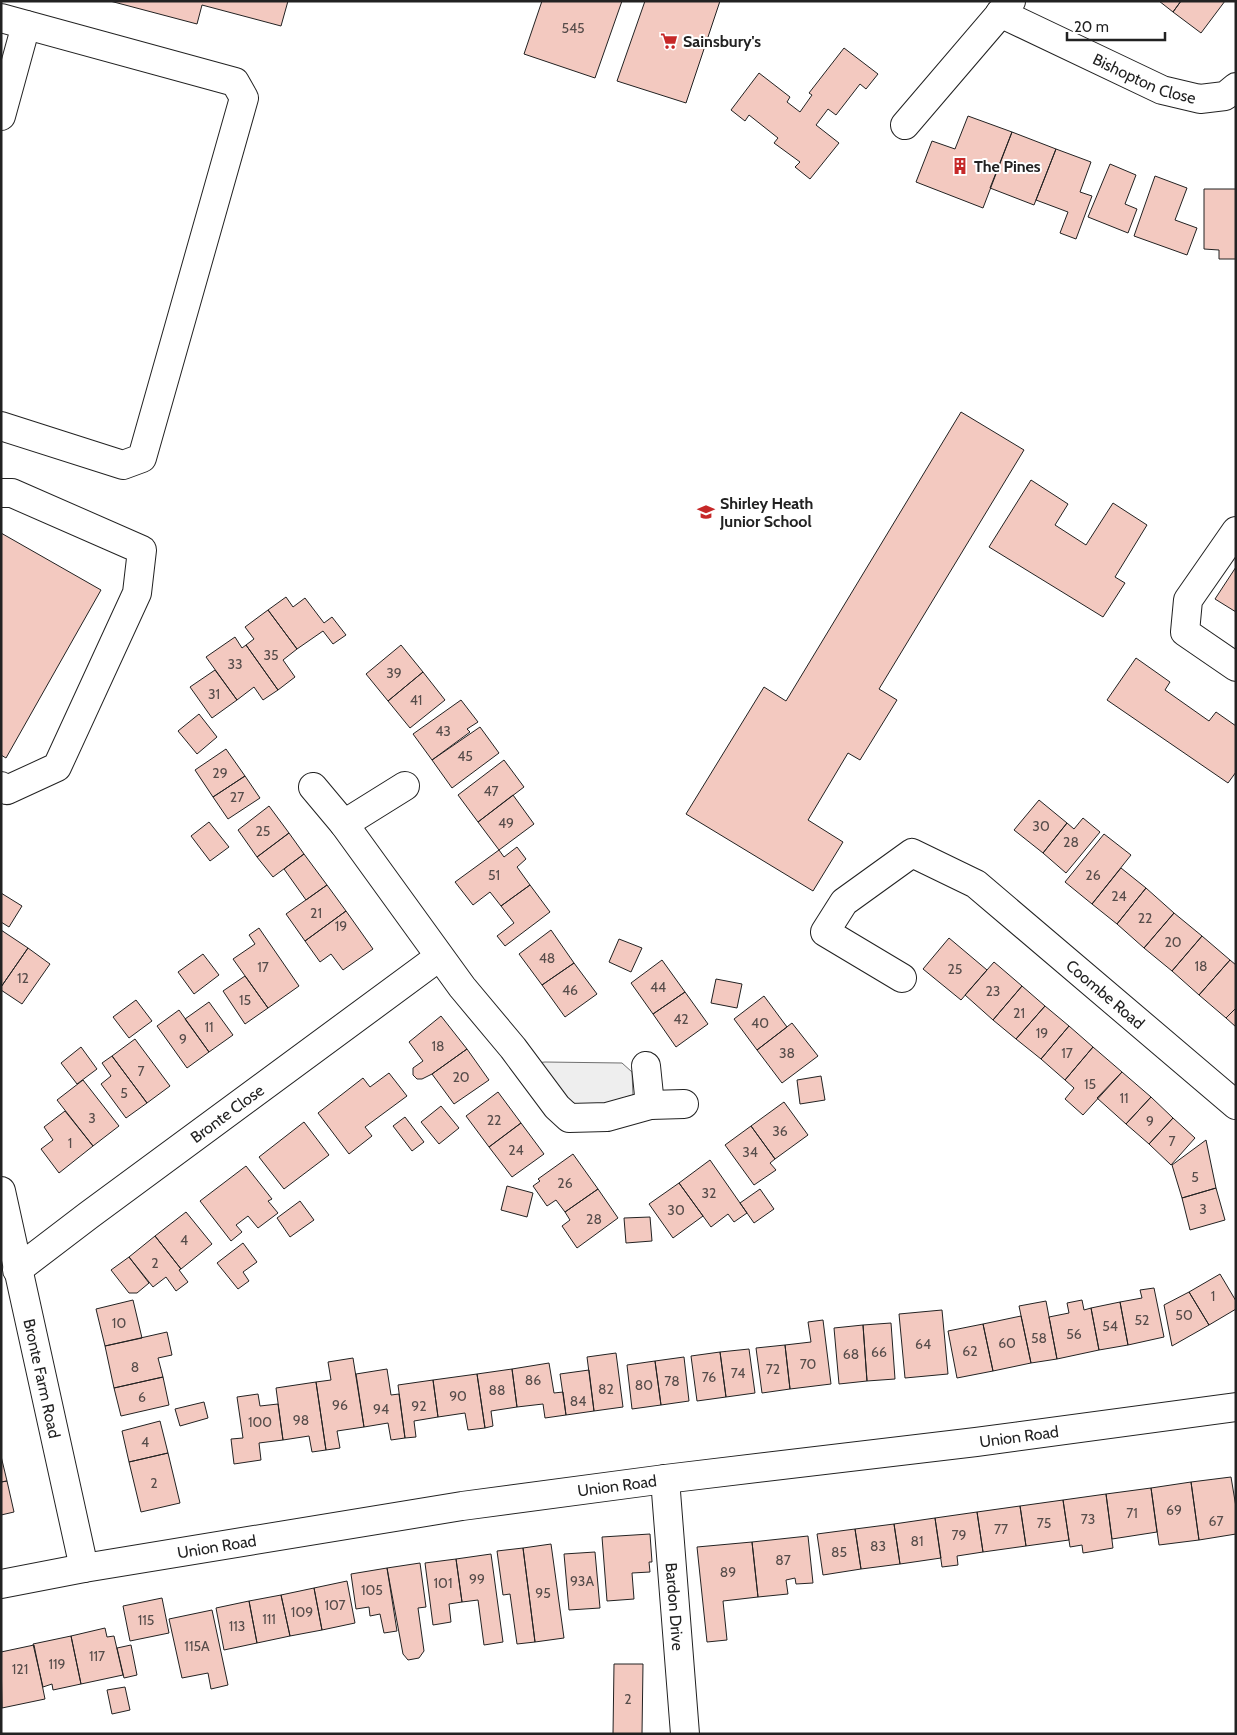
<svg xmlns="http://www.w3.org/2000/svg" width="1237" height="1735" viewBox="0 0 1237 1735" font-family="Cabin,sans-serif">
<style>
.green{fill:#eee;stroke:#6f6f6f}
.building{fill:#f3c9c0;stroke:#222}
.lines{fill:none;stroke-linecap:round;stroke-linejoin:round}
.minor-casing{stroke:#222;stroke-width:30}
.minor{stroke:#fff;stroke-width:28}
.labels{text-anchor:middle;dominant-baseline:central;stroke-width:4;stroke-linejoin:round;paint-order:stroke}
.number-label{font-size:14px;fill:#564c4a}
.poi-label{font-size:16px;font-weight:bold;fill:#222;stroke:#fff;text-anchor:start}
.street-label{font-size:16px;fill:#222;stroke:#fff}
</style>
<rect width="100%" height="100%" fill="#fff"/>
<!-- green -->
<path class="green" d="M545,1062L622,1063L632,1072L633,1095L580,1111L553,1088L535,1063Z"/>
<!-- building -->
<path class="building" d="M110,1H288L281,26L202,5L197,24Z
M542,1H622L595,78L524,54Z
M645,1H720L686,103L617,81Z
M1159,1H1181L1173,12Z
M1181,1H1225L1201,33L1173,12Z
M844,48L878,74L866,89L860,84L836,115L828,109L816,125L839,143L810,179L795,167L800,162L774,143L778,138L749,115L745,121L731,110L759,73L790,97L787,102L800,112L812,95L809,93Z
M968,116L1012,132L983,208L916,182L932,141L955,149Z
M1012,132L1056,149L1034,205L990,188Z
M1056,149L1091,162L1080,192L1092,196L1076,239L1060,233L1068,212L1036,200Z
M1110,164L1136,175L1125,204L1137,209L1128,233L1088,217Z
M1155,176L1187,188L1175,220L1197,228L1187,255L1134,236Z
M1204,189H1236V259H1219V250L1204,249Z
M961,412L1024,450L879,689L897,700L860,760L848,753L808,820L843,842L813,891L686,814L764,687L786,701Z
M1031,480L1068,504L1055,525L1086,545L1113,503L1147,525L1115,577L1125,583L1103,617L989,547Z
M1,533L101,590L6,758L1,755Z
M1236,567V612L1215,599Z
M286,597L293,607L305,598L324,623L332,617L346,635L333,644L323,631L297,649L268,610Z
M268,610L297,649L283,660L295,677L278,690L246,645L254,639L245,627Z
M235,637L242,648L246,645L278,690L263,700L254,687L237,700L206,657Z
M401,645L423,672L388,701L366,674Z
M1136,658L1170,682L1165,690L1209,721L1216,712L1236,726V772L1228,783L1107,700Z
M215,670L237,700L212,718L190,687Z
M423,672L445,700L410,728L388,701Z
M461,700L478,722L467,729L470,732L432,760L413,734Z
M199,714L217,737L197,754L178,731Z
M480,727L499,753L452,788L432,760Z
M226,749L245,776L213,797L195,770Z
M504,760L524,787L478,822L458,795Z
M245,776L260,798L228,819L213,797Z
M513,795L534,824L499,850L478,822Z
M1039,800L1067,823L1043,853L1014,830Z
M269,806L289,833L257,857L238,830Z
M1083,818L1100,832L1066,873L1043,853L1067,823L1074,829Z
M209,822L229,847L210,861L191,836Z
M289,833L304,854L273,877L257,857Z
M1104,834L1131,855L1092,904L1065,882Z
M517,847L526,859L517,867L530,885L501,906L490,892L473,905L455,882L499,850L504,857Z
M304,854L327,885L306,900L284,869Z
M1121,868L1146,888L1117,924L1092,904Z
M327,885L346,911L305,941L286,914Z
M530,885L550,912L505,946L497,936L514,923L501,906Z
M1146,888L1174,913L1144,948L1117,924Z
M1,893L22,906L9,927L1,922Z
M346,911L373,949L343,970L331,954L320,962L305,941Z
M1174,913L1202,936L1172,971L1144,948Z
M259,928L299,986L268,1008L233,959L255,944L249,935Z
M1,930L28,948L1,987Z
M551,930L574,963L542,985L519,954Z
M1202,936L1230,960L1199,995L1172,971Z
M949,938L987,970L961,1000L923,969Z
M619,939L642,948L631,972L609,962Z
M28,948L50,964L22,1004L1,990V987Z
M203,954L219,975L194,994L178,972Z
M662,960L685,992L653,1014L631,983Z
M1230,960L1236,965V1008L1226,1018L1199,995Z
M994,962L1022,986L993,1020L965,995Z
M574,963L597,994L565,1017L542,985Z
M245,976L268,1008L245,1024L223,991Z
M716,979L742,984L737,1008L711,1003Z
M1022,986L1045,1006L1016,1039L993,1020Z
M685,992L708,1024L676,1047L653,1014Z
M764,996L787,1027L757,1050L734,1019Z
M136,1000L152,1021L129,1038L113,1017Z
M209,1002L233,1035L209,1052L185,1019Z
M1045,1006L1069,1026L1041,1059L1016,1039Z
M1236,1008V1027L1226,1018Z
M179,1010L209,1052L187,1068L157,1026Z
M441,1016L467,1049L432,1074L422,1079H417L413,1075V1068L423,1061L409,1042Z
M792,1023L818,1056L782,1083L757,1050Z
M1069,1026L1093,1047L1065,1080L1041,1059Z
M135,1039L170,1086L147,1103L112,1056Z
M81,1047L97,1069L77,1084L61,1063Z
M1093,1047L1122,1072L1083,1115L1065,1099L1074,1088L1065,1080Z
M467,1049L489,1080L454,1104L432,1074Z
M112,1056L147,1103L126,1118L101,1084L111,1076L102,1063Z
M1122,1072L1151,1097L1126,1124L1097,1098Z
M389,1073L407,1096L365,1127L372,1136L349,1154L318,1113L363,1078L370,1087Z
M821,1076L825,1100L800,1104L797,1080Z
M83,1080L119,1126L93,1146L57,1100Z
M498,1092L521,1123L489,1147L466,1116Z
M1151,1097L1173,1118L1149,1144L1126,1124Z
M784,1102L808,1135L775,1159L751,1126Z
M441,1106L459,1128L439,1144L421,1122Z
M65,1111L93,1146L59,1173L41,1149L53,1140L44,1127Z
M405,1117L424,1142L412,1151L393,1126Z
M1173,1118L1195,1138L1171,1165L1149,1144Z
M304,1122L329,1155L284,1189L259,1157Z
M521,1123L544,1154L512,1177L489,1147Z
M751,1126L775,1159L770,1163L776,1170L754,1185L725,1145Z
M1206,1140L1216,1188L1182,1198L1172,1165Z
M573,1154L598,1189L565,1212L556,1200L547,1206L533,1186L540,1181L538,1179Z
M710,1160L747,1213L734,1222L728,1214L711,1227L679,1183Z
M246,1166L272,1199L268,1201L278,1213L258,1228L248,1216L236,1225L242,1232L231,1241L200,1201Z
M679,1183L703,1216L673,1238L649,1204Z
M507,1186L533,1193L527,1217L501,1210Z
M1216,1188L1225,1220L1190,1230L1182,1198Z
M598,1189L618,1218L577,1248L562,1226L570,1220L565,1212Z
M760,1189L774,1209L754,1223L740,1203Z
M300,1201L314,1220L290,1237L277,1218Z
M186,1212L212,1244L181,1269L155,1236Z
M650,1217L652,1241L626,1243L624,1218Z
M155,1236L181,1269L179,1270L188,1282L176,1291L166,1277L153,1287L129,1257Z
M243,1243L257,1262L243,1272L249,1281L238,1289L217,1263Z
M129,1257L149,1283L137,1293H129L111,1270Z
M1220,1274L1236,1301V1309L1209,1325L1189,1292Z
M1154,1288L1164,1337L1128,1345L1120,1302L1142,1298L1140,1290Z
M1189,1292L1209,1325L1172,1346L1164,1305Z
M133,1300L142,1338L105,1346L96,1309Z
M1082,1300L1084,1310L1091,1308L1099,1350L1057,1359L1049,1317L1069,1313L1067,1303Z
M1046,1301L1057,1359L1031,1363L1019,1306Z
M1120,1302L1128,1345L1099,1350L1091,1308Z
M942,1310L948,1374L905,1378L899,1314Z
M1021,1316L1031,1363L993,1371L983,1324Z
M823,1320L831,1384L790,1389L785,1345L811,1342L808,1322Z
M891,1323L895,1379L867,1381L863,1325Z
M983,1324L993,1371L957,1378L948,1331Z
M863,1325L867,1381L839,1384L834,1328Z
M167,1332L172,1355L158,1358L163,1377L114,1388L105,1346Z
M785,1345L790,1389L762,1393L756,1348Z
M749,1349L755,1393L726,1397L720,1352Z
M720,1352L726,1397L697,1401L691,1356Z
M616,1353L623,1407L594,1411L587,1357Z
M684,1357L689,1401L661,1405L655,1361Z
M353,1358L364,1427L337,1431L340,1448L326,1450L316,1382L331,1380L328,1362Z
M655,1361L661,1405L632,1409L627,1365Z
M549,1363L554,1393L563,1392L566,1415L545,1418L543,1404L517,1407L512,1369Z
M387,1369L391,1395L399,1394L405,1438L391,1440L388,1423L364,1427L356,1374Z
M512,1369L517,1407L491,1411L493,1426L485,1428L477,1374Z
M589,1370L594,1411L566,1415L560,1374Z
M477,1374L485,1428L468,1430L465,1413L438,1417L433,1380Z
M163,1377L169,1405L121,1416L114,1388Z
M433,1380L438,1417L414,1421L416,1437L405,1438L398,1385Z
M316,1382L326,1450L312,1452L309,1436L283,1440L276,1388Z
M258,1394L260,1406L278,1404L283,1440L259,1443L261,1460L234,1464L231,1439L243,1438L237,1397Z
M204,1402L208,1418L180,1426L175,1409Z
M160,1421L168,1453L129,1462L122,1431Z
M168,1453L180,1503L141,1512L129,1462Z
M1,1456L7,1481L1,1482Z
M1231,1477L1236,1507V1534L1199,1540L1191,1482Z
M7,1481L14,1512L1,1515V1482Z
M1191,1482L1199,1540L1159,1545L1151,1488Z
M1151,1488L1157,1532L1112,1539L1106,1494Z
M1106,1494L1113,1548L1083,1553L1082,1545L1070,1547L1063,1500Z
M1063,1500L1069,1540L1026,1546L1020,1506Z
M1020,1506L1026,1546L983,1552L977,1512Z
M977,1512L983,1552L957,1556L958,1565L942,1567L935,1518Z
M935,1518L941,1558L900,1564L894,1524Z
M894,1524L900,1564L861,1569L855,1529Z
M855,1529L861,1569L823,1575L817,1534Z
M650,1534L652,1562H649L650,1572L632,1573L634,1599L607,1601L602,1537Z
M808,1536L813,1583L796,1584L795,1578L786,1580L788,1594L758,1597L752,1542Z
M752,1542L758,1597L723,1601L727,1640L707,1642L697,1547Z
M551,1544L564,1638L535,1642L523,1548Z
M523,1548L535,1642L517,1644L510,1594L503,1595L497,1551Z
M595,1552L600,1608L569,1610L564,1554Z
M491,1554L503,1642L484,1645L478,1600L462,1602L456,1559Z
M456,1559L462,1602L449,1604L451,1622L433,1625L425,1563Z
M420,1563L426,1607L418,1608L424,1651L419,1658L408,1660L403,1654L387,1568Z
M387,1568L397,1631L384,1633L380,1614L370,1616L369,1607L356,1609L351,1574Z
M347,1581L355,1623L322,1630L314,1588Z
M314,1588L322,1630L290,1636L281,1595Z
M281,1595L290,1636L257,1643L249,1601Z
M162,1598L169,1633L130,1641L123,1606Z
M249,1601L257,1643L224,1650L216,1608Z
M212,1610L228,1685L211,1689L208,1673L182,1678L169,1619Z
M105,1628L107,1637L114,1636L123,1675L81,1684L71,1636Z
M71,1636L81,1684L53,1690L52,1684L43,1687L33,1644Z
M34,1645L45,1699L2,1708L1,1652Z
M131,1645L137,1675L124,1678L117,1648Z
M614,1664H643L642,1734H613Z
M125,1687L130,1710L112,1714L107,1690Z"/>
<g class="lines">
<!-- minor casing -->
<g class="minor-casing">
<g id="minor">
<path id="s1" d="M1000,13L1162,90L1200,99L1225,96L1236,87"/>
<path d="M1,18L235,82L244,98L142,458L123,465L1,426"/>
<path d="M1,116L26,25"/>
<path d="M905,125L1011,1"/>
<path d="M1,493H12L142,550L137,593L57,767L7,790L1,786"/>
<path d="M1236,531L1188,600L1185,632L1236,667"/>
<path d="M313,787L344,824L462,987L513,1048L557,1107L569,1118L607,1117L650,1105L684,1104"/>
<path d="M344,824L405,786"/>
<path id="s2" d="M902,978L825,932L844,902L912,853L976,884L1236,1105"/>
<path d="M646,1066L650,1105"/>
<path id="s3" d="M1,1191L84,1568"/>
<path id="s4" d="M17,1270L89,1215L439,957"/>
<path id="s5" d="M665,1479L685,1734"/>
<path id="s6" d="M1,1584L84,1568L462,1506L665,1479L976,1442L1236,1407"/>
</g>
</g>
<!-- minor -->
<use href="#minor" class="minor"/>
</g>
<!-- icons -->
<defs>
<g id="supermarket-bare" transform="scale(1.35)"><path d="M-6-5.5h2.5l.6 2H6L4.5 2H-2.5L-4.4-4H-6ZM-1.5 3.2a1.3 1.3 0 1 0 .1 0ZM3 3.2a1.3 1.3 0 1 0 .1 0Z" fill="#c62828" stroke="#fff" stroke-width="2.5" paint-order="stroke"/></g>
<g id="building-bare" transform="scale(1.35)"><path d="M-4-6H4V6H1V3H-1V6H-4ZM-2.5-4.3h1.7v1.8h-1.7ZM.8-4.3h1.7v1.8H.8ZM-2.5-1h1.7V.8h-1.7ZM.8-1h1.7V.8H.8Z" fill="#c62828" stroke="#fff" stroke-width="2.5" paint-order="stroke"/></g>
<g id="school-bare" transform="scale(1.35)"><path d="M0-5L7-2L0 1L-7-2ZM-4 1L0 2.5L4 1V4Q0 6-4 4Z" fill="#c62828" stroke="#fff" stroke-width="2.5" paint-order="stroke"/></g>
</defs>
<g fill-rule="evenodd">
<use href="#supermarket-bare" x="669" y="41"/>
<use href="#building-bare" x="960" y="166"/>
<use href="#school-bare" x="706" y="512"/>
</g>
<g class="labels">
<!-- number labels -->
<g class="number-label">
<text x="573" y="28">545</text>
<text x="271" y="655">35</text>
<text x="235" y="664">33</text>
<text x="394" y="673">39</text>
<text x="214" y="694">31</text>
<text x="416" y="700">41</text>
<text x="443" y="731">43</text>
<text x="465" y="756">45</text>
<text x="220" y="773">29</text>
<text x="491" y="791">47</text>
<text x="237" y="797">27</text>
<text x="506" y="823">49</text>
<text x="1041" y="826">30</text>
<text x="263" y="831">25</text>
<text x="1071" y="842">28</text>
<text x="494" y="875">51</text>
<text x="1093" y="875">26</text>
<text x="1119" y="896">24</text>
<text x="316" y="913">21</text>
<text x="1145" y="918">22</text>
<text x="341" y="926">19</text>
<text x="1173" y="942">20</text>
<text x="547" y="958">48</text>
<text x="1201" y="966">18</text>
<text x="263" y="967">17</text>
<text x="955" y="969">25</text>
<text x="23" y="978">12</text>
<text x="658" y="987">44</text>
<text x="570" y="990">46</text>
<text x="993" y="991">23</text>
<text x="245" y="1000">15</text>
<text x="1019" y="1013">21</text>
<text x="681" y="1019">42</text>
<text x="760" y="1023">40</text>
<text x="209" y="1027">11</text>
<text x="1042" y="1033">19</text>
<text x="183" y="1039">9</text>
<text x="438" y="1046">18</text>
<text x="787" y="1053">38</text>
<text x="1067" y="1053">17</text>
<text x="141" y="1071">7</text>
<text x="461" y="1077">20</text>
<text x="1090" y="1084">15</text>
<text x="124" y="1093">5</text>
<text x="1124" y="1098">11</text>
<text x="92" y="1118">3</text>
<text x="494" y="1120">22</text>
<text x="1150" y="1121">9</text>
<text x="780" y="1131">36</text>
<text x="1172" y="1141">7</text>
<text x="70" y="1143">1</text>
<text x="516" y="1150">24</text>
<text x="750" y="1152">34</text>
<text x="1195" y="1177">5</text>
<text x="565" y="1183">26</text>
<text x="709" y="1193">32</text>
<text x="1203" y="1209">3</text>
<text x="676" y="1210">30</text>
<text x="594" y="1219">28</text>
<text x="184" y="1240">4</text>
<text x="155" y="1263">2</text>
<text x="1213" y="1296">1</text>
<text x="1184" y="1315">50</text>
<text x="1142" y="1320">52</text>
<text x="119" y="1323">10</text>
<text x="1110" y="1326">54</text>
<text x="1074" y="1334">56</text>
<text x="1039" y="1338">58</text>
<text x="1007" y="1343">60</text>
<text x="923" y="1344">64</text>
<text x="970" y="1351">62</text>
<text x="879" y="1352">66</text>
<text x="851" y="1354">68</text>
<text x="808" y="1364">70</text>
<text x="135" y="1367">8</text>
<text x="773" y="1369">72</text>
<text x="738" y="1373">74</text>
<text x="709" y="1377">76</text>
<text x="533" y="1380">86</text>
<text x="672" y="1381">78</text>
<text x="644" y="1385">80</text>
<text x="606" y="1389">82</text>
<text x="497" y="1390">88</text>
<text x="458" y="1396">90</text>
<text x="142" y="1397">6</text>
<text x="578" y="1401">84</text>
<text x="340" y="1405">96</text>
<text x="419" y="1406">92</text>
<text x="381" y="1409">94</text>
<text x="301" y="1420">98</text>
<text x="260" y="1422">100</text>
<text x="145" y="1442">4</text>
<text x="154" y="1483">2</text>
<text x="1174" y="1510">69</text>
<text x="1132" y="1513">71</text>
<text x="1088" y="1519">73</text>
<text x="1216" y="1521">67</text>
<text x="1044" y="1523">75</text>
<text x="1001" y="1529">77</text>
<text x="959" y="1535">79</text>
<text x="917" y="1541">81</text>
<text x="878" y="1546">83</text>
<text x="839" y="1552">85</text>
<text x="783" y="1560">87</text>
<text x="728" y="1572">89</text>
<text x="477" y="1579">99</text>
<text x="582" y="1581">93A</text>
<text x="443" y="1583">101</text>
<text x="372" y="1590">105</text>
<text x="543" y="1593">95</text>
<text x="335" y="1605">107</text>
<text x="302" y="1612">109</text>
<text x="269" y="1619">111</text>
<text x="146" y="1620">115</text>
<text x="237" y="1626">113</text>
<text x="197" y="1646">115A</text>
<text x="97" y="1656">117</text>
<text x="57" y="1664">119</text>
<text x="20" y="1669">121</text>
<text x="628" y="1699">2</text>
</g>
<!-- poi labels -->
<g class="poi-label">
<text x="683" y="41">Sainsbury's</text>
<text x="974" y="166">The Pines</text>
<text x="720" y="503">Shirley Heath<tspan x="720" dy="18">Junior School</tspan></text>
</g>
<!-- street labels -->
<g class="street-label">
<text stroke="none"><textPath href="#s1" startOffset="159">Bishopton Close</textPath></text>
<text stroke="none"><textPath href="#s2" startOffset="450">Coombe Road</textPath></text>
<text stroke="none"><textPath href="#s4" startOffset="262">Bronte Close</textPath></text>
<text stroke="none"><textPath href="#s3" startOffset="192">Bronte Farm Road</textPath></text>
<text stroke="none"><textPath href="#s6" startOffset="1029">Union Road</textPath></text>
<text stroke="none"><textPath href="#s6" startOffset="624">Union Road</textPath></text>
<text stroke="none"><textPath href="#s6" startOffset="219">Union Road</textPath></text>
<text stroke="none"><textPath href="#s5" startOffset="128">Bardon Drive</textPath></text>
</g>
</g>
<!-- border -->
<rect width="1237" height="1735" fill="none" stroke="#222222" stroke-width="5"/>
<!-- scale -->
<path d="M1067 32v8h98v-8" fill="none" stroke="#222222" stroke-width="2.5"/>
<text x="1074" y="32" font-size="15" fill="#222222" stroke="#ffffff" stroke-width="4" paint-order="stroke">20 m</text>
</svg>
